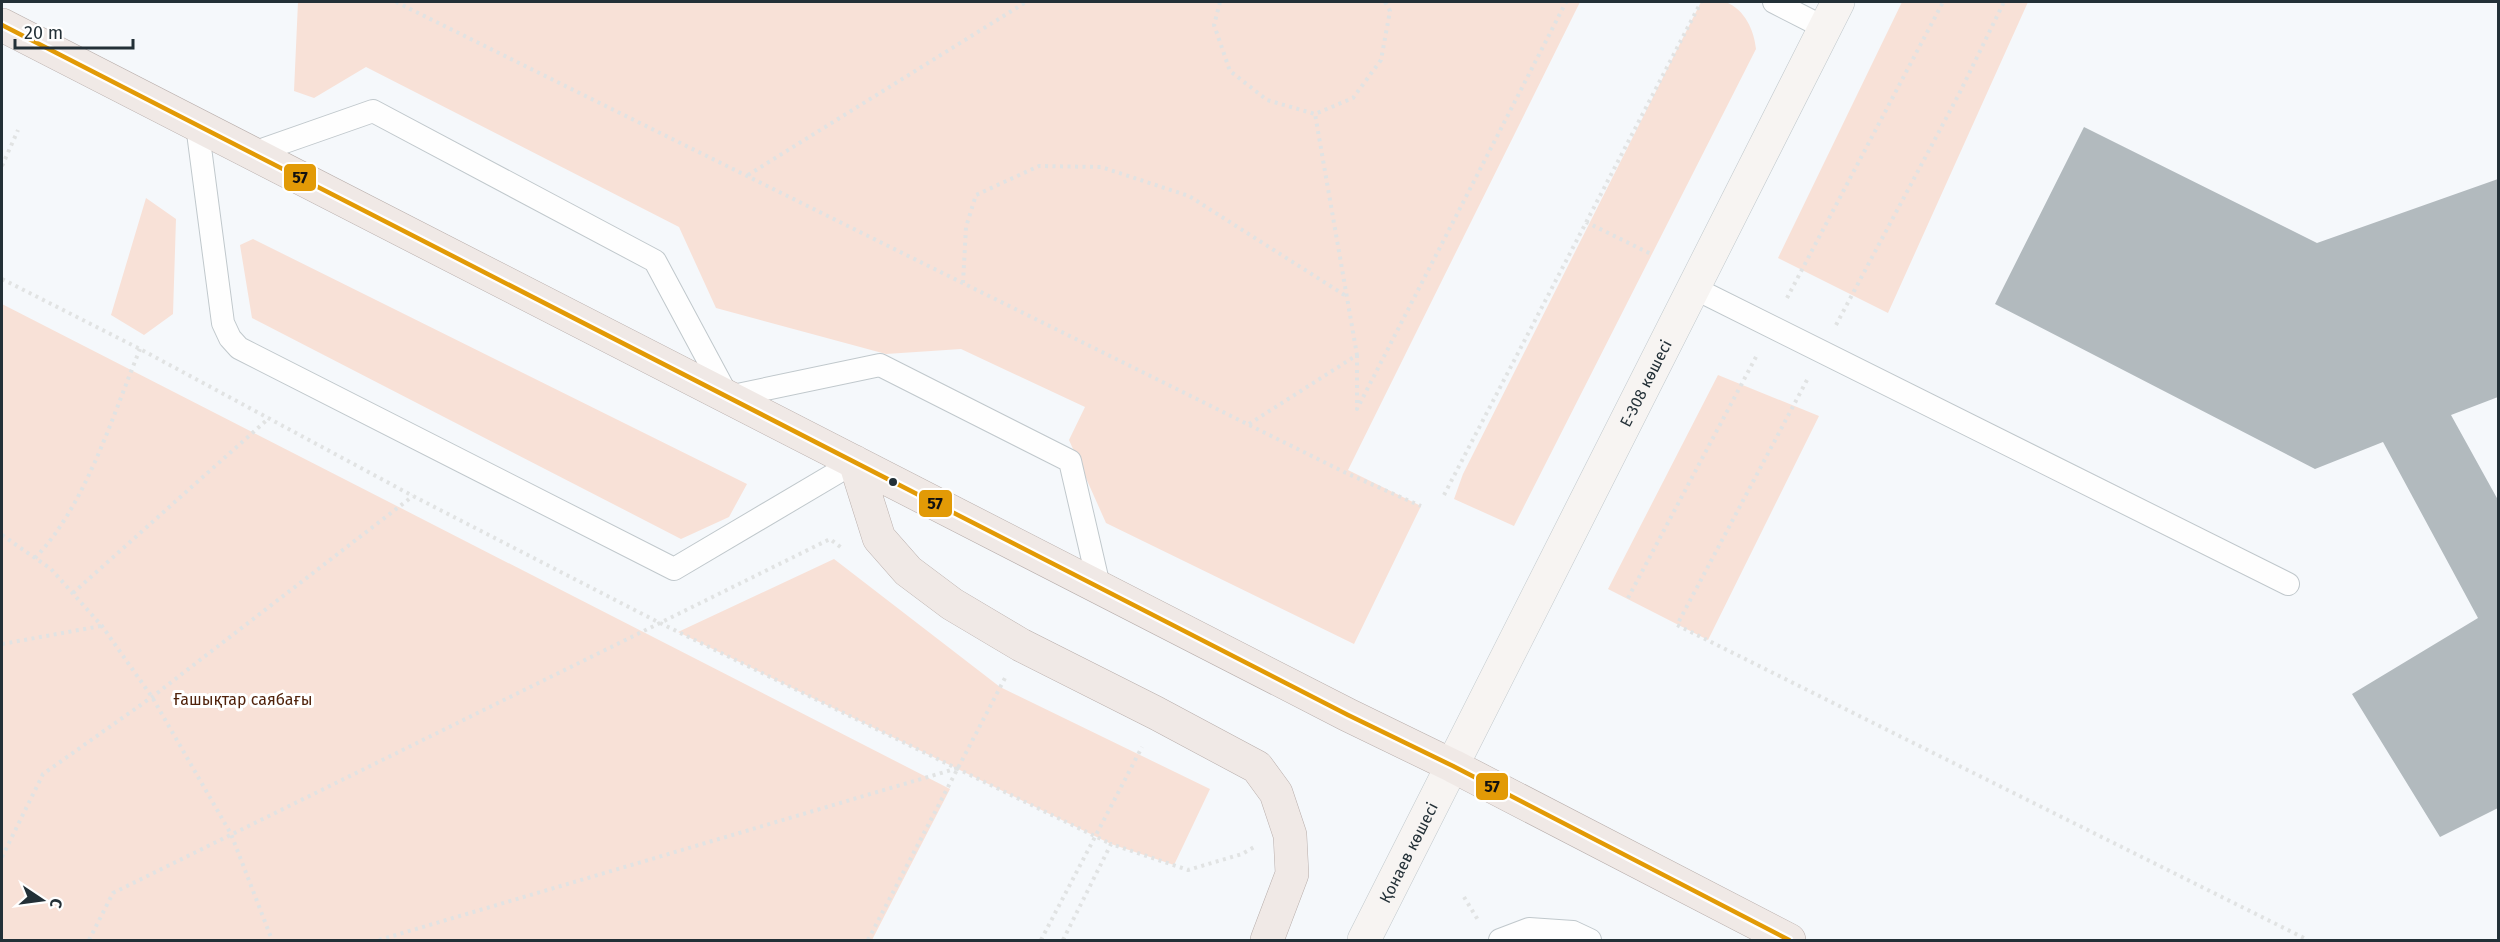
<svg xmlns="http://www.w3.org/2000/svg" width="2500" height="942" viewBox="0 0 2500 942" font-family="'Fira Sans',sans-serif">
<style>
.green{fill:#f8e1d7}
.building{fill:#b2babe}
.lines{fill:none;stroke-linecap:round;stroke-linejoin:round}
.lane-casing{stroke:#c0c8cc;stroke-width:24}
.secondary-casing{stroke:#c0c8cc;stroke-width:34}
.primary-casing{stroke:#b8aeab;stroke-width:34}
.path{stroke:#e1e3e3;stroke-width:4;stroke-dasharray:3 4.5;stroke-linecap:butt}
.lane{stroke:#fefefe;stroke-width:22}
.secondary{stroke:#f7f4f2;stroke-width:33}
.primary{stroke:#f0e9e6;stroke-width:33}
.bus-1-casing{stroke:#fff;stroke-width:9}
.bus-1{stroke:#e29a06;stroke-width:4.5}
.bus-dot{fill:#233037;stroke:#fff;stroke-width:2}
.labels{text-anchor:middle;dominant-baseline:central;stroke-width:6;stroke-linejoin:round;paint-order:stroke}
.street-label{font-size:16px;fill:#233037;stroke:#fff}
.park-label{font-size:16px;fill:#50220b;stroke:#fff}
.line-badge{stroke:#fff;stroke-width:2}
.pale-badge-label{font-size:16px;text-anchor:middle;font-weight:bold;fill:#111}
</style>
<rect width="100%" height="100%" fill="#f5f8fb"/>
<!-- green -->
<path class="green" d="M298,2H1580L1348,470L1421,506L1354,644L1106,523L1069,440L1085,407L961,349L886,354L716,308L679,227L366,67L314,98L294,91Z
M1701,2C1709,1 1719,0 1726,2C1745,10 1754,30 1756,49L1514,526L1454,499L1463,474Z
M1902,2H2028L1888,313L1778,258Z
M146,198L176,219L173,314L144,335L111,315Z
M253,239L747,484L729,517L681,539L252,318L240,245Z
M2,304L950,789L872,940H2Z
M1718,375L1819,416L1708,640L1608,589Z
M834,559L1000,687L1210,789L1174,865L1111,844L678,632Z"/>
<!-- building -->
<path class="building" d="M2084,127L2317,243L2498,179V397L2451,415L2498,500V808L2440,837L2352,694L2478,618L2383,442L2315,469L1995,304Z"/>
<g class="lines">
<!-- lane casing -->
<g class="lane-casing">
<path id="lane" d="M1774,2L1825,28
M197,125L223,323L230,338L239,348L674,569L855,462
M253,153L373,111L655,261L728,397L880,365L1070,461L1099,586
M1694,288L2288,584
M1500,940L1529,929L1573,932L1590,940"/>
</g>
<!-- secondary casing -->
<g class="secondary-casing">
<g id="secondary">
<path id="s1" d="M1364,940L1838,2"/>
</g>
</g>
<!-- primary casing -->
<g class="primary-casing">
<path id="primary" d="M2,25L1348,715L1453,766L1789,940
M855,462L879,538L908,571L952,604L1021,645L1156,713L1257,767L1276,793L1290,835L1292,874L1267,940"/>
</g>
<!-- path -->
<path class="path" d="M396,2L1346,473L1421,506
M1220,2L1214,25L1230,71L1267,100L1315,114L1353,98L1381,60L1390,11L1385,2
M2,166L18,130
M748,175L1026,2
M1586,222L1653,255
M2,279L140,349L413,496L658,622L1111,844
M963,283L966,227L976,195L1039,166L1101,167L1189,196L1346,296
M1787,298L1943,2
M1836,325L1959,94L2004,2
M1357,355V409L1566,2
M1807,380L1677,625L2308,940
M1249,424L1357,355L1315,114
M1444,495L1701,2
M2,535L51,569L102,626L152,697L231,834L272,940
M35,558C86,505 112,417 140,349
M73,593L269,418
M1628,598L1757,355
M2,644L101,626
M2,857L43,774L152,697L413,496
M1464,897L1478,920
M89,940L113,893L830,539L843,549
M379,940L958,768
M868,940L1005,678
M1041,940L1142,747
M1063,940L1111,844L1188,870L1242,854L1254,847"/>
<!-- lane -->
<use href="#lane" class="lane"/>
<!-- secondary -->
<use href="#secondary" class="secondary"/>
<!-- primary -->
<use href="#primary" class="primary"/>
<!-- bus-1 casing -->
<g class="bus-1-casing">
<path id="bus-1" d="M2,25L1348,715L1453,766L1789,940"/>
</g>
<!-- bus-1 -->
<use href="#bus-1" class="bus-1"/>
</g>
<!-- markers -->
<circle class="bus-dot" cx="893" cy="482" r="5"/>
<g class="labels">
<!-- street labels -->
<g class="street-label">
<text stroke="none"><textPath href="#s1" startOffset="624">Е-308 көшесі</textPath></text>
<text stroke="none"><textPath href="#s1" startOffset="98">Қонаев көшесі</textPath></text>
</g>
<!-- park labels -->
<g class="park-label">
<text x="243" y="699">Ғашықтар саябағы</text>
</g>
</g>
<g class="line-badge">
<rect x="283" y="163" width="34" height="29" rx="6" fill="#e29a06"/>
<rect x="918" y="489" width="35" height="29" rx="6" fill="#e29a06"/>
<rect x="1475" y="772" width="34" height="29" rx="6" fill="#e29a06"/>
</g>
<g class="pale-badge-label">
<text x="300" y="183">57</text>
<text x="935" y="509">57</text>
<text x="1492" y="792">57</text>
</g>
<!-- border -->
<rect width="2500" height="942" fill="none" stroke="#233037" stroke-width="6"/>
<!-- north arrow -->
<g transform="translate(42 900) rotate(103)" stroke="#ffffff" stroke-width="4.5" paint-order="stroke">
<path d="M0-4.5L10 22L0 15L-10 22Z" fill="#233037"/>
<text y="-9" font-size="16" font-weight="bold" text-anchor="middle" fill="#233037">С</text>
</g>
<!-- scale -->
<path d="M15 39v9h118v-9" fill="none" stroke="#233037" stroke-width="3"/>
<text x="24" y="39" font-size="18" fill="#233037" stroke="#ffffff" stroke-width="4.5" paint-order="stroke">20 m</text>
</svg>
